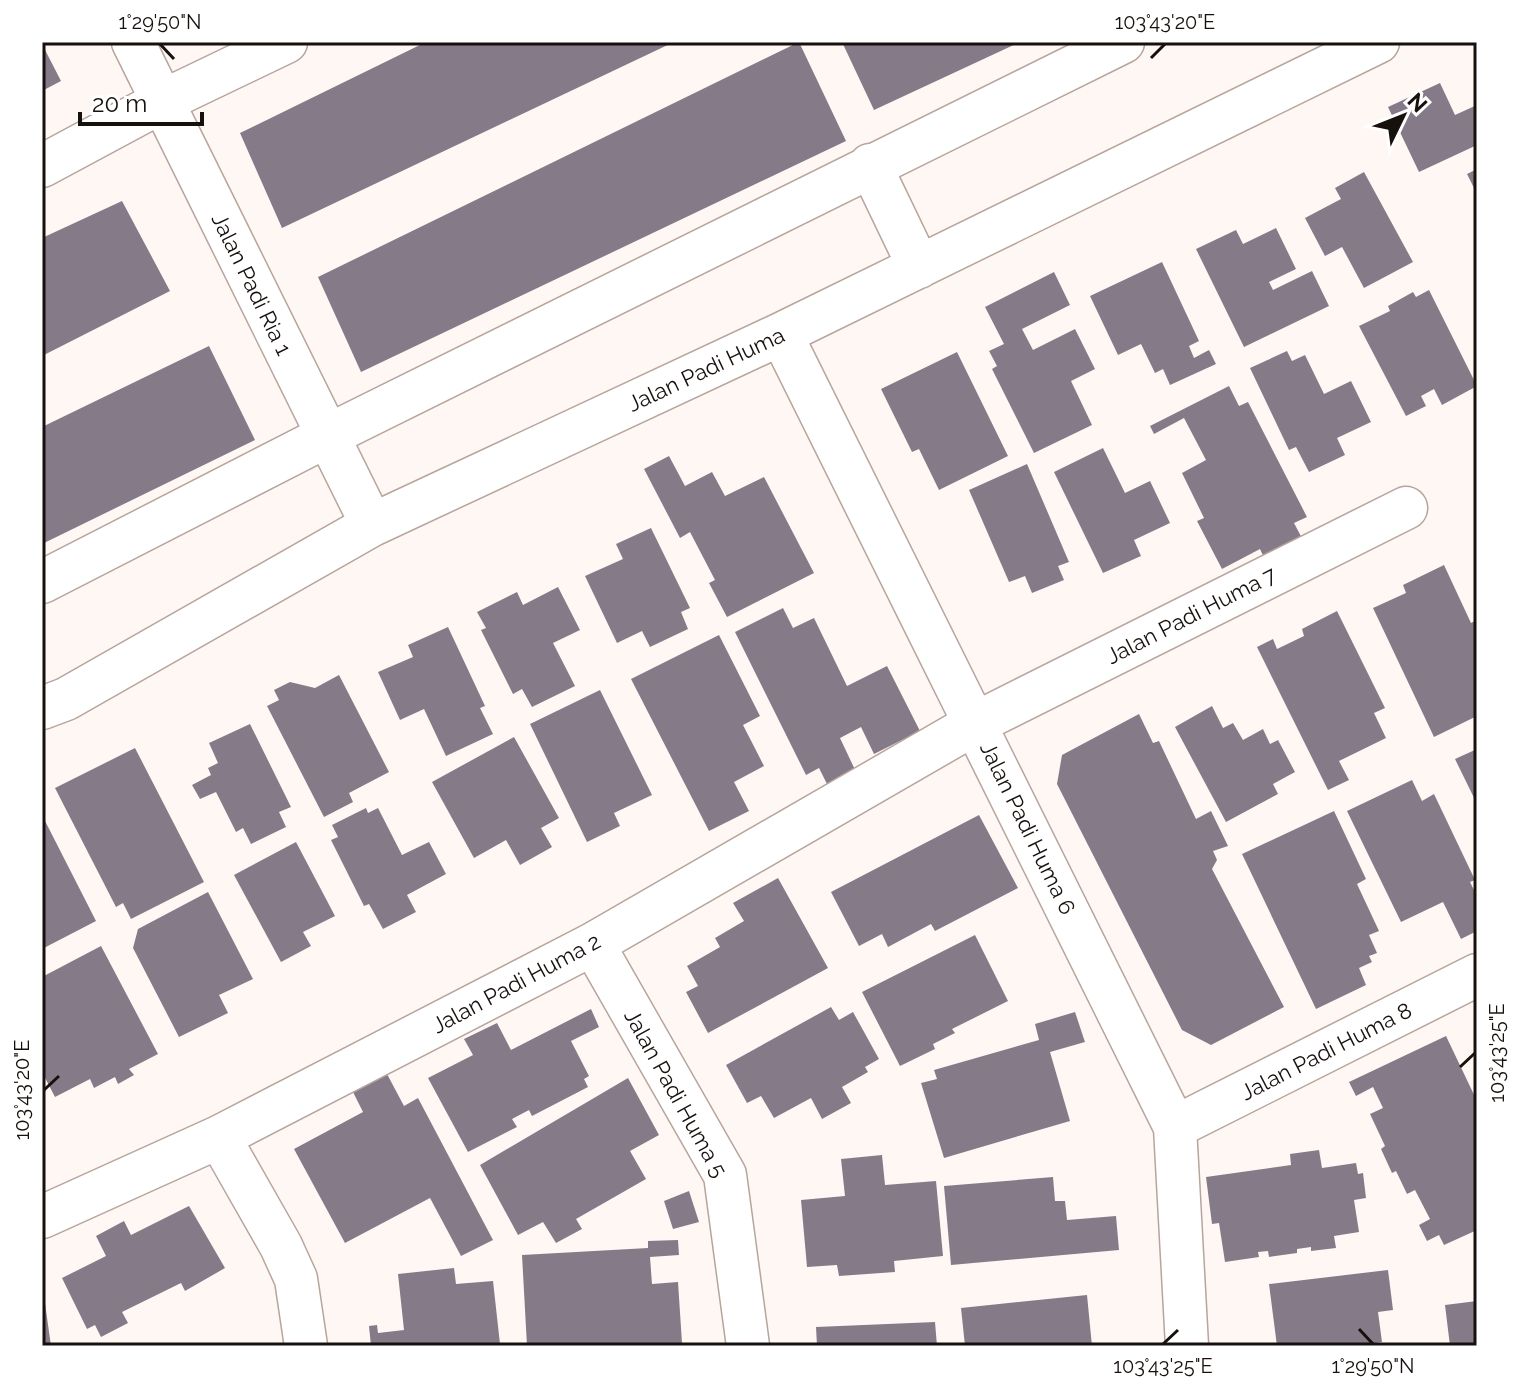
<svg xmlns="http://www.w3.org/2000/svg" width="1519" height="1388" viewBox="0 0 1519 1388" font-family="Raleway,sans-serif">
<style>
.building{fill:#857b88}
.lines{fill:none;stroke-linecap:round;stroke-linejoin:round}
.minor-casing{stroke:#b6a59c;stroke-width:45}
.minor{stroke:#fff;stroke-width:42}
.ticks{fill:none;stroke:#17110e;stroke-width:3}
.labels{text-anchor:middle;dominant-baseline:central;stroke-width:8;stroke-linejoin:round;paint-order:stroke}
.street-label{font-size:22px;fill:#17110e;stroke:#fff}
.neatline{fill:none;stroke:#17110e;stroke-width:3}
.ticks-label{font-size:20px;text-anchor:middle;fill:#17110e}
</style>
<rect width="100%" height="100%" fill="#fff7f4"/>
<!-- building -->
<path class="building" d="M426,42H674L282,228L240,133Z
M799,42L846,141L361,372L318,277Z
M842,42H1020L874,110Z
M42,44L61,81L42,91Z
M1440,83L1455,115L1477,105V145L1419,172L1388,107Z
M1477,169V194L1467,174Z
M1364,172L1413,262L1364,288L1342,247L1325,256L1305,218L1341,199L1335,188Z
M122,201L170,291L42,356V238Z
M1276,228L1296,269L1269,282L1273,290L1312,271L1329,306L1244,347L1196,249L1236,230L1243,244Z
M1162,262L1199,341L1189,346L1194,358L1209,350L1216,364L1170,385L1163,369L1155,373L1141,344L1118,355L1090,296Z
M1054,272L1070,305L1022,329L1033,350L1075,329L1095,369L1071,381L1092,425L1034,453L992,369L997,366L989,351L1004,344L985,307Z
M1429,290L1477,386L1442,405L1434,389L1421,396L1426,406L1406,416L1359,326L1390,311L1388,306L1413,292L1416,297Z
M209,346L255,440L42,544V427Z
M1287,351L1292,361L1305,355L1324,394L1351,381L1371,422L1337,438L1345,455L1309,472L1296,447L1289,450L1250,368Z
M957,352L1008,456L939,490L919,449L912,452L881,389Z
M1229,386L1239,406L1248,402L1307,517L1294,523L1305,544L1267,564L1260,549L1222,569L1197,521L1204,518L1182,473L1206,460L1184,418L1154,434L1150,426Z
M1103,448L1125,493L1150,481L1170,523L1134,540L1141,556L1103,573L1054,472Z
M669,456L685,486L712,472L725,496L764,477L814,573L727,617L709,583L715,580L690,532L680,538L644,469Z
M1027,464L1069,562L1058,566L1064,580L1032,593L1025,576L1009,582L969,490Z
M651,528L690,608L681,612L688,629L650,647L642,631L617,643L585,576L623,559L616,544Z
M1444,565L1471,623L1477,620V716L1434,737L1373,608L1406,593L1403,585Z
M558,587L580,630L553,643L575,686L532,707L522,689L513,694L481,630L486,628L477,612L517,592L523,605Z
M783,608L793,628L814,618L847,686L887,666L920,731L874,754L861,727L840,738L857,774L829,788L819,768L806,775L735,632Z
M1337,611L1385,708L1374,713L1386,738L1339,761L1349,780L1328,790L1257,647L1273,639L1277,649L1304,636L1302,629Z
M448,627L485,706L480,708L493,734L446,756L424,709L400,720L378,672L413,657L408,645Z
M719,635L760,716L743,725L764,766L734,782L749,811L709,831L631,679Z
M339,675L389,772L349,793L353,802L324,817L267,706L279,700L274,690L290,682L315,688Z
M600,690L652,795L614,813L620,826L587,842L530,724Z
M1212,706L1223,728L1233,723L1243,740L1263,729L1270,744L1278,740L1295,772L1273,784L1278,794L1226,822L1175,727Z
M1139,714L1153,743L1159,741L1196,819L1211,811L1228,846L1213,851L1217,860L1212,869L1284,1007L1211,1045L1182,1030L1057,784L1062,755Z
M250,724L291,807L279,812L286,827L251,844L243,828L236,832L216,792L200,799L192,785L211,775L208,768L218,763L209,743Z
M514,737L559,818L541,828L552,847L520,865L506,840L474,858L432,782Z
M135,748L204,882L131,919L123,903L116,907L55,788Z
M1477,749V804L1455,759Z
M1412,780L1422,801L1434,794L1475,880L1470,882L1477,896V931L1461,939L1443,902L1401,922L1347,811Z
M366,808L368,813L378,808L402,855L429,842L446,874L407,895L416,912L383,929L369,904L364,906L331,840L338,837L332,825Z
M1334,811L1366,879L1357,884L1379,931L1369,935L1377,953L1369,956L1372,962L1359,968L1366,985L1316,1009L1242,854Z
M42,815L96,921L42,949Z
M979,815L1018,888L935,931L931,924L888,947L882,934L859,946L831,892Z
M296,842L335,916L303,932L311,946L281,962L234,875Z
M778,878L828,968L708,1033L686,992L698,986L687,966L720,947L715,938L744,921L733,903Z
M208,892L253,979L219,995L228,1013L179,1037L133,948L138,929Z
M975,935L1008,1001L952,1029L955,1033L933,1044L935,1049L900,1066L862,992Z
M101,946L158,1054L129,1069L134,1075L118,1084L115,1077L94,1088L90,1079L55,1097L42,1072V977Z
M831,1007L839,1020L853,1012L879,1059L865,1067L868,1072L842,1087L851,1103L822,1119L811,1098L774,1118L761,1096L747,1103L726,1065Z
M591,1009L599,1027L571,1041L589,1076L584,1079L588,1087L532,1116L529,1110L512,1119L517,1127L468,1152L428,1078L473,1055L464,1039L497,1023L511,1050Z
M1075,1012L1085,1042L1050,1052L1070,1121L944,1158L921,1083L937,1079L934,1070L1039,1040L1035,1024Z
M1446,1036L1477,1101V1230L1444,1245L1439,1235L1427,1241L1419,1225L1430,1219L1415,1190L1407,1194L1396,1171L1392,1173L1381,1149L1385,1146L1370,1114L1383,1108L1373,1087L1356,1096L1349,1082Z
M387,1074L404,1106L418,1098L493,1240L461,1256L430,1198L345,1243L294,1149L363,1112L353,1092Z
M628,1078L659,1135L630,1151L646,1179L576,1219L582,1229L556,1243L543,1222L518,1235L480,1165Z
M1319,1150L1322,1168L1356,1163L1358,1174L1363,1173L1366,1198L1354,1200L1359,1232L1334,1236L1336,1248L1311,1251V1247L1297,1249V1253L1269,1257L1268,1251L1258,1252L1259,1257L1225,1262L1219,1223L1212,1224L1206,1177L1291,1165L1290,1154Z
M882,1155L885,1185L936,1181L943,1256L894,1261L895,1272L839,1276L837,1265L807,1267L801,1200L845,1196L841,1159Z
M1053,1177L1055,1201H1065L1067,1220L1116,1216L1119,1250L951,1265L944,1186Z
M689,1191L699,1222L673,1229L664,1201Z
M189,1206L225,1268L185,1291L181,1283L122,1312L128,1323L101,1337L95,1325L87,1329L62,1278L106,1256L96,1236L124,1221L131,1235Z
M678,1240L679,1255L650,1257L652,1284L678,1282L682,1343L527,1346L522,1255L648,1248V1241Z
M454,1268L456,1284L493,1281L500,1344L371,1346L369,1326L377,1325L378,1333L404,1330L398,1274Z
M1388,1270L1393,1310L1378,1312L1382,1342L1357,1346H1277L1269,1284Z
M1087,1295L1092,1346H965L961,1308Z
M42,1296H44L51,1346H42Z
M1477,1301V1346H1450L1445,1305Z
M935,1322L937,1346H817L816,1327Z"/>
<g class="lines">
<!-- minor casing -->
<g class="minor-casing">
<path id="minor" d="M133,42L372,525
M870,165L919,267
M42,166L163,101L286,42
M781,334L1175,1127L1187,1346
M42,582L327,436L1123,42
M42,708L66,699L372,525L781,334L1378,42
M593,944L725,1175L748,1346
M1175,1127L1477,975
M219,1137L281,1246L296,1279L306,1346
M42,1217L219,1137L593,944L976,723L1406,508"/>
</g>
<!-- minor -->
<use href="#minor" class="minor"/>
</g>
<!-- ticks -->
<path class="ticks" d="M160,44L174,59M1151,58L1165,44M1460,1067L1475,1053M44,1090L59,1076M1359,1329L1373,1344M1163,1344L1178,1330"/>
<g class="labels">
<!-- street labels -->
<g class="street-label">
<text transform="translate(252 284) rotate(64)">Jalan Padi Ria 1</text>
<text transform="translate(706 369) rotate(-25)">Jalan Padi Huma</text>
<text transform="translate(1191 615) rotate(-27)">Jalan Padi Huma 7</text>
<text transform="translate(1028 828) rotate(64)">Jalan Padi Huma 6</text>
<text transform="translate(516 983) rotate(-28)">Jalan Padi Huma 2</text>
<text transform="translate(1326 1051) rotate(-27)">Jalan Padi Huma 8</text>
<text transform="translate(676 1093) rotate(61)">Jalan Padi Huma 5</text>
</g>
</g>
<!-- border -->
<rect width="1519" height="1388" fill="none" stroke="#ffffff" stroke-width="88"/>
<!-- north arrow -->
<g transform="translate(1403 116) rotate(47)" stroke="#ffffff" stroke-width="6" paint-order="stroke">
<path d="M0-6L14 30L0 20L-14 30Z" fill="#17110e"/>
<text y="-12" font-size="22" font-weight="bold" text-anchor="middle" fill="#17110e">N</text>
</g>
<!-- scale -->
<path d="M80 112v12h122v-12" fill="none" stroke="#17110e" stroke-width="4"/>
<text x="92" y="112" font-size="24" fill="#17110e" stroke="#ffffff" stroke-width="6" paint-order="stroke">20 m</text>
<rect x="44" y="44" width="1431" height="1300" class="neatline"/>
<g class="ticks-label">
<text x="160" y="29">1°29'50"N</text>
<text x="1165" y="29">103°43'20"E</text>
<text transform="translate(1497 1053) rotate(-90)" y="7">103°43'25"E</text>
<text transform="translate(22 1090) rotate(-90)" y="7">103°43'20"E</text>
<text x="1163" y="1373">103°43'25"E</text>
<text x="1373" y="1373">1°29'50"N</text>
</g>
</svg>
